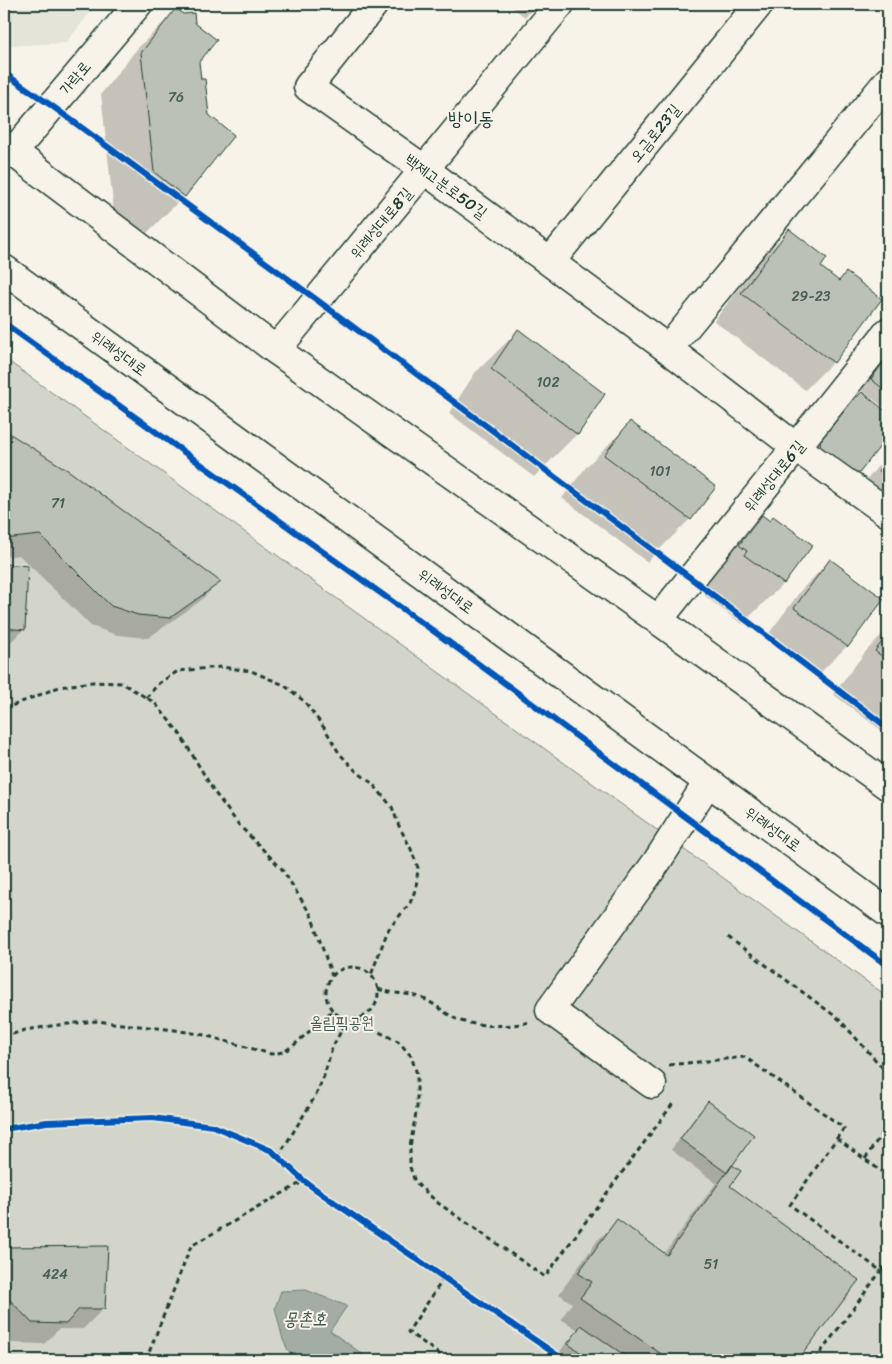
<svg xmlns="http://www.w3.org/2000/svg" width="892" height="1364" viewBox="0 0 892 1364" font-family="Sriracha,'Poor Story',sans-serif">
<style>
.built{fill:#e5e4d9}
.green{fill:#d3d5ca;stroke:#79897f}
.water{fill:#a4ada3;stroke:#6f8077}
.shadow{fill:#0003}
.building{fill:#bbc1b6;stroke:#1f3d34}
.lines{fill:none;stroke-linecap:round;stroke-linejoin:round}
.minor-casing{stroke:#1f3d34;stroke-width:31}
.major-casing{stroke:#1f3d34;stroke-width:31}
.path{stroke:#1f3d34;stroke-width:3;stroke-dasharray:5 4;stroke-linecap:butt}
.minor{stroke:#f7f3e8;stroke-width:28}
.major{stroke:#f7f3e8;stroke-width:28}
.cycleway-casing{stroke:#f7f3e8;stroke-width:9}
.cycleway{stroke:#0057b8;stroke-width:6}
.labels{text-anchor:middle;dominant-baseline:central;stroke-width:4;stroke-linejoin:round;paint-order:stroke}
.number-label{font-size:14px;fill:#465e54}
.street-label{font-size:16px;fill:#1f3d34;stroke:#f7f3e8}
.park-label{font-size:16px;fill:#435b52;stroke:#f7f3e8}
.water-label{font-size:18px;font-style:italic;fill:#405950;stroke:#f7f3e8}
.quarter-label{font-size:19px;fill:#1f3d34;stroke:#f7f3e8}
</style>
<rect width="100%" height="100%" fill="#f7f3e8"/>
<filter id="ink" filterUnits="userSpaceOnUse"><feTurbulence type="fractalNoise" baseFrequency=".02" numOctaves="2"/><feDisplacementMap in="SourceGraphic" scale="10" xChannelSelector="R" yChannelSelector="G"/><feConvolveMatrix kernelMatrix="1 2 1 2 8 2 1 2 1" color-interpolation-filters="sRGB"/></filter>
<g filter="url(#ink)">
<!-- built -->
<path class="built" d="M4,4H97L66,43L4,46Z"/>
<!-- green -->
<path class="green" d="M4,358L888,997V1360H4Z"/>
<!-- water -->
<path class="water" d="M306,1290L347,1306L330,1331L371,1360H293L283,1340L275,1308L281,1291Z"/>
<!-- shadow -->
<path class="shadow" d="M508,4H538L525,17Z
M176,10L198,62L200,80L184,196L144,236L114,213L101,94L136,50Z
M789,231L819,267L838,281L846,273L833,362L805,390L714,321L761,259Z
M518,331L577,434L534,477L449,413L475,373Z
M888,357V411L872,398L870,400L888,415V434L857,475L836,496L801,469L800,462L834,418L855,398L857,399L864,392L861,390Z
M630,423L714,487L690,519L647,562L562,498L587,466Z
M4,431L68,472L219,582L199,602L148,638L117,635L91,626L19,555L4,557Z
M888,454V523L885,526L851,499Z
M762,516L811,545L783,584L742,624L705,596L708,592L700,586L721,557Z
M830,561L847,646L819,674L767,636L802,589Z
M4,565L27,567L24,629L4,649Z
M888,629V729L885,733L833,694L867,650Z
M708,1103L730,1166L729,1186L857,1280L797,1360H554L566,1343L578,1330L561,1319L572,1303L559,1294L597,1241L618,1221L664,1254L716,1183L671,1150L698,1113Z
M107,1247L104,1308L83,1329H59L44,1344L12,1343L4,1335V1249Z"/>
<!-- building -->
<path class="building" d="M176,8L183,14L194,13L195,23L217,40L199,62L201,79H205L209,115L234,135L185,197L154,172L141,53Z
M789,229L827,258L821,267L839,281L846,272L882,299L834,363L741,293Z
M518,329L605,394L578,435L491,369Z
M888,356V393L871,379Z
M862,392L888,413V436L857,476L821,448L820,441L855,396L857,397Z
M630,421L716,487L691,520L604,455Z
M4,430L69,471L221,582L170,618L138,615L111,606L40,535L4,539Z
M888,458V479L878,471Z
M762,515L770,521L773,516L813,545L784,584L744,555L747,551L739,545Z
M830,559L884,599L848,647L794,608Z
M4,564L28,566L25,630L4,628Z
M888,634V661L875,651Z
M708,1101L754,1135L727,1173L680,1139Z
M732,1165L741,1171L730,1186L859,1280L798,1360H670L580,1298L592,1282L578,1273L617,1219L667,1255Z
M108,1246L105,1309H79L66,1324L32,1323L10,1300H4V1247Z
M581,1325L631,1360H592L568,1344Z"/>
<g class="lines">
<!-- minor casing -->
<g class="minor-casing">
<path id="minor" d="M374,4L308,87L425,170L668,349L797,448L888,513
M13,152L138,4
M550,262L759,4
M668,349L888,81
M276,350L560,4
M658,620L888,332
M652,1084L550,1010L656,863L708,782"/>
</g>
<!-- major casing -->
<g class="major-casing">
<path id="major" d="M4,145L276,350L658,620L888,786
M4,269L888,913"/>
</g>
<!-- path -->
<path class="path" d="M146,698L159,683L178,671L221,667L251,671L284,685L305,702L325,729L339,753L356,771L373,784L392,807L399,826L411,849L418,868L416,888L410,903L388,930L371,975
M4,709L59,687L92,682L122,683L155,703L180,734L215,793L239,825L282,869L311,915L332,976
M728,937L839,1019L888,1074
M326 993a26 26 0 1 1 52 0a26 26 0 1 1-52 0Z
M378,989C392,994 406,993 419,997C432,1001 444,1013 456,1019C470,1026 513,1028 528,1022
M357,1018L362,1024L398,1041L411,1056L417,1074V1107L410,1147V1167L415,1182L438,1203L545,1277L674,1102
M4,1037L25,1030L58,1025L96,1021L175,1030L204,1035L271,1054L283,1052L293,1046L333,1010
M669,1065L745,1057L844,1128L790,1205L881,1271L888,1261
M4,1129L47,1122L153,1118L213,1126L272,1151L304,1181L338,1205L564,1360
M837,1139L888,1176
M278,1157L316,1095L324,1076L332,1048L348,1018
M865,1159L888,1124
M444,1278L408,1332L448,1360
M146,1360L191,1246L304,1181
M815,1360L881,1271"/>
<!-- minor -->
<use href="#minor" class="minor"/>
<!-- major -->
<use href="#major" class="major"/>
<!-- cycleway casing -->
<g class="cycleway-casing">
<path id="cycleway" d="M4,73L52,106L317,300L692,579L888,728
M4,323L446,640L888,966
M4,1129L47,1122L153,1118L213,1126L272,1151L304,1181L338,1205L564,1360"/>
</g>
<!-- cycleway -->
<use href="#cycleway" class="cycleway"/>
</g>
</g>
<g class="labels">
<!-- number labels -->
<g class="number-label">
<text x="176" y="97">76</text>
<text x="811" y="296">29-23</text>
<text x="548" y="382">102</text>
<text x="660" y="471">101</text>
<text x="58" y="503">71</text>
<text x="711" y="1264">51</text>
<text x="55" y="1274">424</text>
</g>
<!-- street labels -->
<g class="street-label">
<text transform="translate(75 78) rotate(-50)">가락로</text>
<text transform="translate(655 133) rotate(-51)">오금로23길</text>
<text transform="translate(446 186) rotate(36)">백제고분로50길</text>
<text transform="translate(381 223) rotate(-50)">위례성대로8길</text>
<text transform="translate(119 353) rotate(36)">위례성대로</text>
<text transform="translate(774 476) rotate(-51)">위례성대로6길</text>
<text transform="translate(446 591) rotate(36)">위례성대로</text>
<text transform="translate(773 829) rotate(36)">위례성대로</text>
</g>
<!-- park labels -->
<g class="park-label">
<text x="342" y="1022">올림픽공원</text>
</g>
<!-- water labels -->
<g class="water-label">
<text x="305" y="1319">몽촌호</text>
</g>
<!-- quarter labels -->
<g class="quarter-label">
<text x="471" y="118">방이동</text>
</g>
</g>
<!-- margin -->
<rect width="892" height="1364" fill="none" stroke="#f7f3e8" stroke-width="20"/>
<rect x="10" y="10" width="872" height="1344" fill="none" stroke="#1f3d34" stroke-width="2" filter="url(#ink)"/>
</svg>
